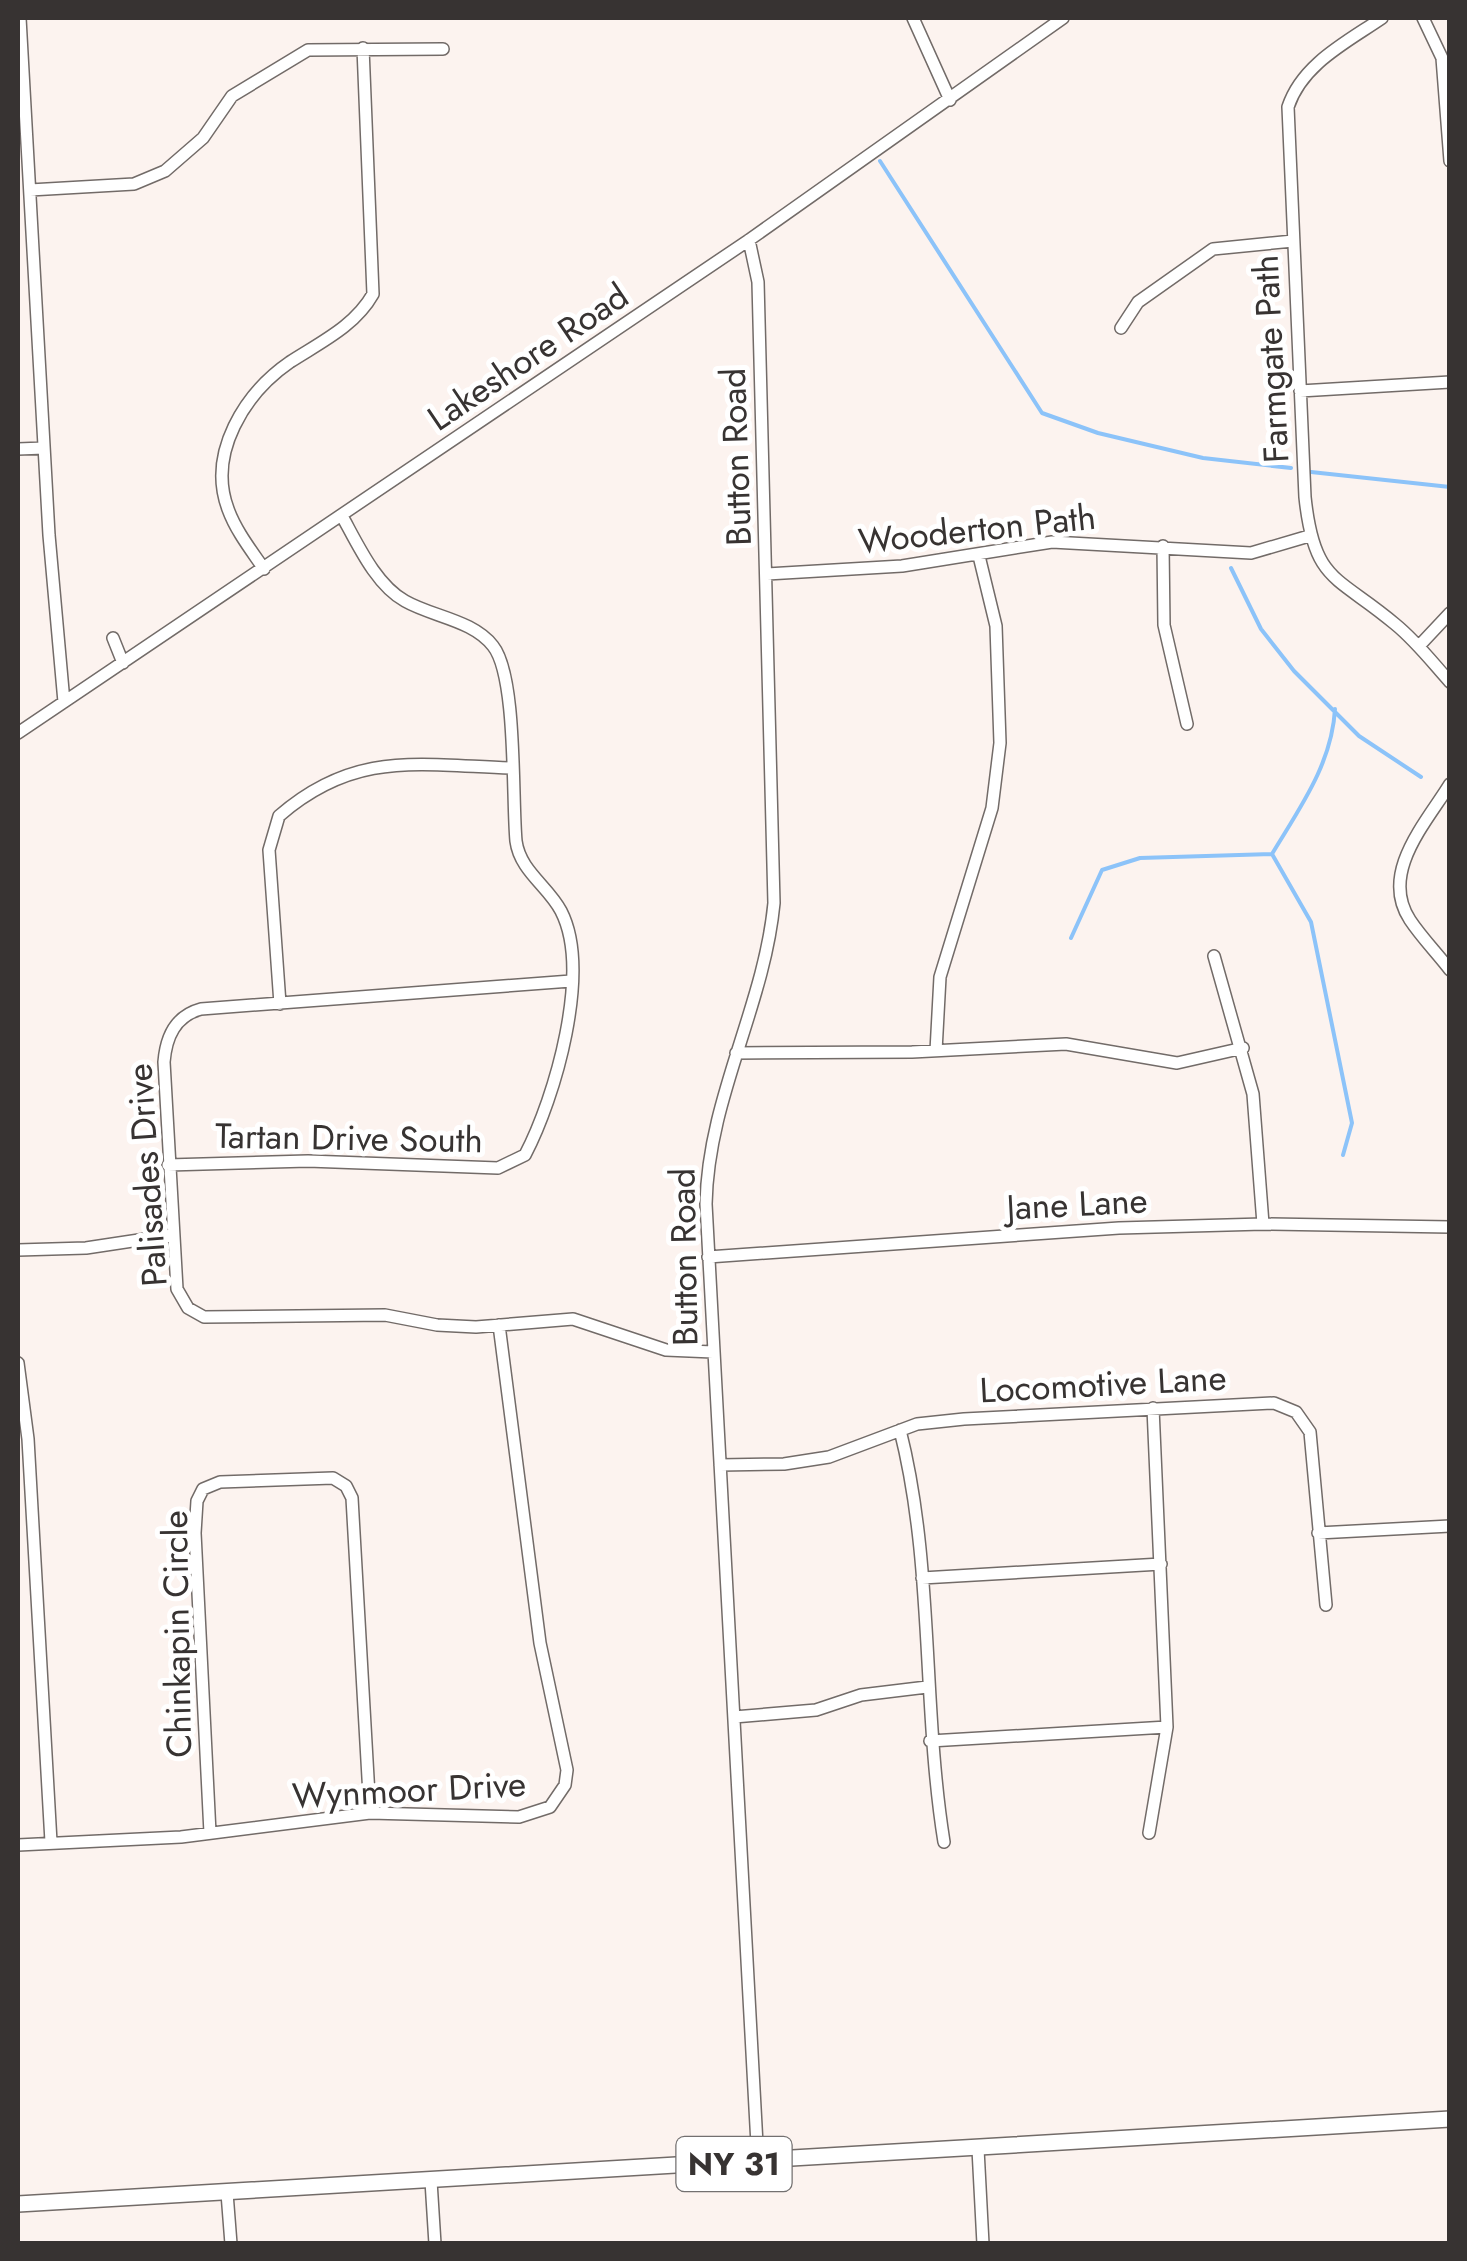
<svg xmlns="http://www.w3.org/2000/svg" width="1467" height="2261" viewBox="0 0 1467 2261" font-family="Jost,sans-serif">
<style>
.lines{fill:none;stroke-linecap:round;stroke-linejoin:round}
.stream{stroke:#8cc3f9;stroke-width:4}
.minor-casing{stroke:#726b68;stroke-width:14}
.major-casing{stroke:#726b68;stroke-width:18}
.minor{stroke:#fff;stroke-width:11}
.major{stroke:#fff;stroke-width:15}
.labels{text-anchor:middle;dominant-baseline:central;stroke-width:10;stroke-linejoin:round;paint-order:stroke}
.shield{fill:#fff;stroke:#737070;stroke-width:2.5}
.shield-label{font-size:32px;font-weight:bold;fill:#373332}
.street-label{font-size:35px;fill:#373332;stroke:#fff}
</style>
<rect width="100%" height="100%" fill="#fcf3ef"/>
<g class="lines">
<!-- stream -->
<path class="stream" d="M880,161L1042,413L1098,433L1203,458L1291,468
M1311,472L1450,487
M1231,568L1261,629L1294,671L1359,736L1421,777
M1272,854C1299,809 1332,764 1335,709
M1071,938L1102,870L1140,858L1272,854L1311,922L1352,1123L1343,1155"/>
<!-- minor casing -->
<g class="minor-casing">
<path id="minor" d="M20,18L49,535L64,702
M913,18L950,100
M1382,18C1347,42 1302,64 1288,107L1305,497C1314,583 1337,575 1395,624C1416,641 1432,662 1450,682
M1423,18L1442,58L1450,161
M30,190L134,184L165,171L203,138L232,96L308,50L443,49
M749,240L758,282L774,903C764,1007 708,1098 706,1204L758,2163
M1121,328L1138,302L1213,249L1293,241
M1300,391L1450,382
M18,449L44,448
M1163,546L1164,625L1187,724
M264,569C251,550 236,531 228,509C207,453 245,393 290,362C321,342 355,326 373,294L363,48
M767,574L902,566L1052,542L1251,553L1309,536
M113,638L123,663
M1419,646L1450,613
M18,733L749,240L1063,18
M1450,784C1426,823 1379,873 1410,920C1422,938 1437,953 1450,970
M1214,956L1253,1094L1263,1224
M571,981L201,1009C175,1016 166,1037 164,1062L177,1289L188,1308L204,1317L385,1315L437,1325L476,1327L573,1319L666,1350L713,1352
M280,1004L269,850L279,816C355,750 419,765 511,768
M936,1051L940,977L992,808L1000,743L996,626L979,556
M736,1053L912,1052L1066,1044L1177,1063L1243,1048
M168,1165L308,1161L498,1168L525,1155C555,1098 592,971 561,911C548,886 520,871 516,841C512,797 517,676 493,646C473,620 433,617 405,601C376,585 358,545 342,516
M18,1250L86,1248L172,1235
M708,1257L1119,1228L1263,1224L1450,1227
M18,1363L28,1439L51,1842
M900,1430C934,1564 922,1705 944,1842
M720,1465L784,1464L829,1457L917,1424L964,1419L1274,1403L1296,1412L1310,1432L1326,1605
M1318,1533L1450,1526
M922,1578L1161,1564
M734,1717L816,1710L861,1695L927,1687
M930,1741L1167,1727
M210,1833L195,1533L197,1501L203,1489L220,1482L333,1478L346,1486L352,1498L370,1813
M1149,1833L1167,1727L1153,1408
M18,1845L181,1837L370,1813L519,1817L550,1807L565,1785L567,1770L540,1643L499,1325
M978,2149L983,2244
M431,2181L435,2244
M227,2193L231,2244"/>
</g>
<!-- major casing -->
<g class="major-casing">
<path id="major" d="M18,2204L1450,2119"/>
</g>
<!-- minor -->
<use href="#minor" class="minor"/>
<!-- major -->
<use href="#major" class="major"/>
</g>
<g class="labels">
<!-- shield labels -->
<rect class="shield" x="676.5" y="2137" width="115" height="54" rx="8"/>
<g class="shield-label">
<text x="734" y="2164">NY 31</text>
</g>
<!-- street labels -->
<g class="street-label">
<text transform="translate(528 357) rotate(-34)">Lakeshore Road</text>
<text transform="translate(1271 359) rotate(-93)">Farmgate Path</text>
<text transform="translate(736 457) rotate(-92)">Button Road</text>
<text transform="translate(977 529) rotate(-6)">Wooderton Path</text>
<text transform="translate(349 1138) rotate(1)">Tartan Drive South</text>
<text transform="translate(147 1175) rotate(-94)">Palisades Drive</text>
<text transform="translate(1077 1204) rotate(-3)">Jane Lane</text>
<text transform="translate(684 1257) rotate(-91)">Button Road</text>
<text transform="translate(1103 1384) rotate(-3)">Locomotive Lane</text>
<text transform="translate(177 1634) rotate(-91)">Chinkapin Circle</text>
<text transform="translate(409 1790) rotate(-3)">Wynmoor Drive</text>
</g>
</g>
<!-- border -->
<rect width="1467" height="2261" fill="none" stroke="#373332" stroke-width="40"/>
</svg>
